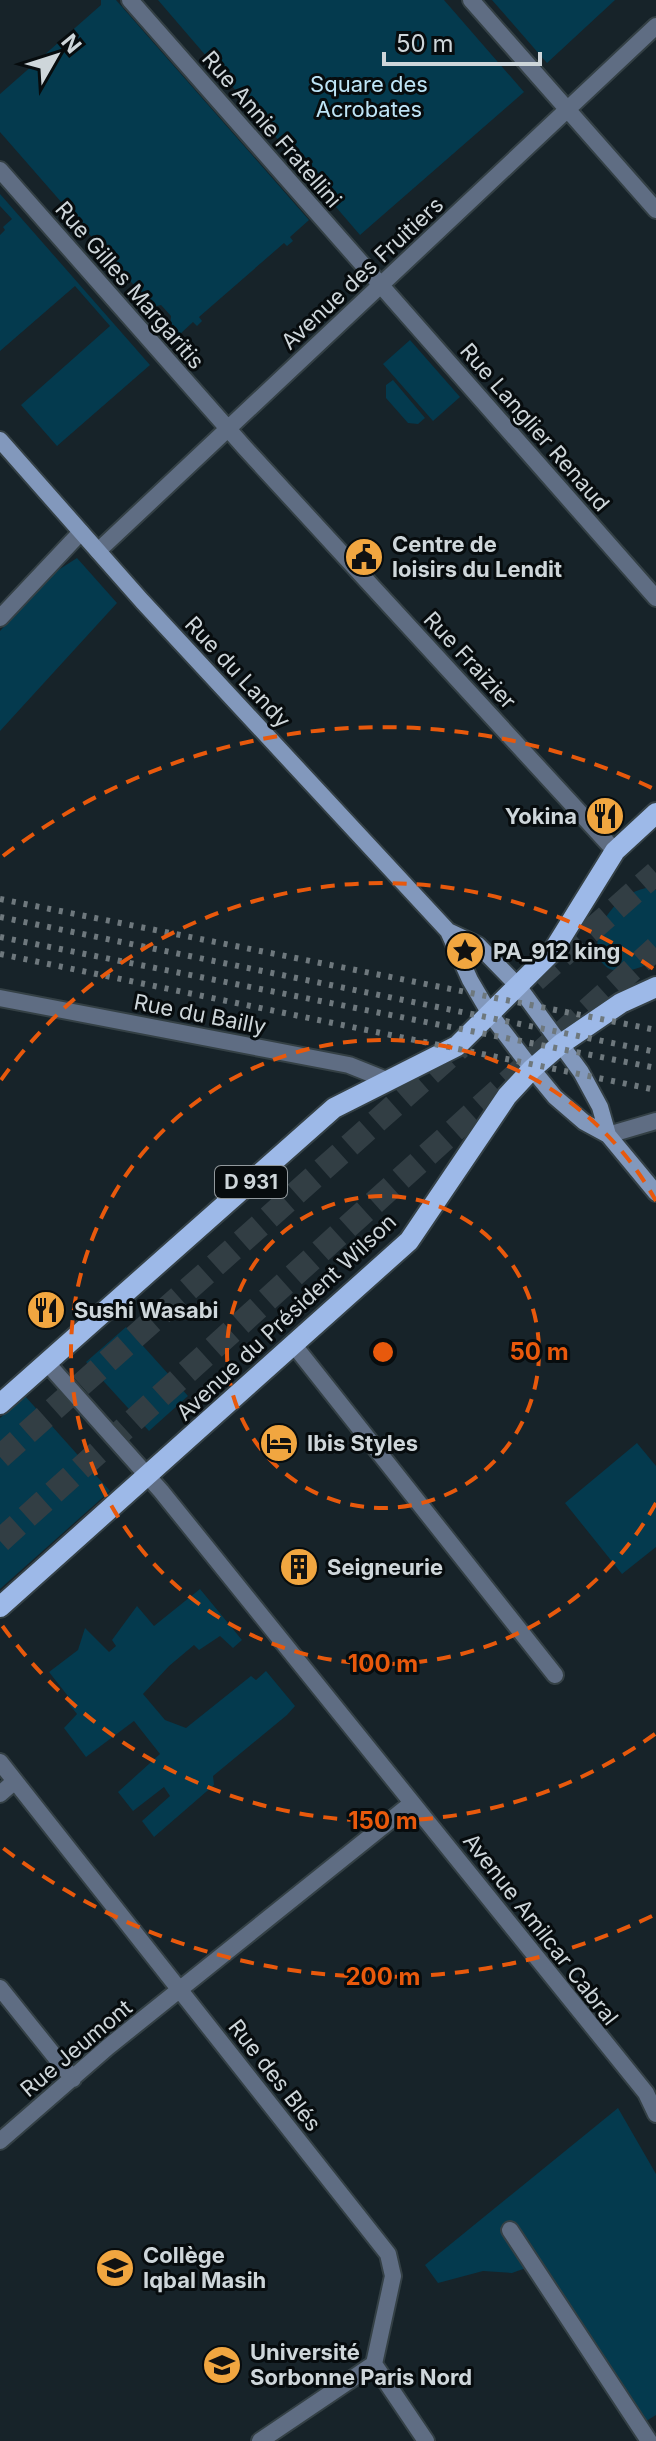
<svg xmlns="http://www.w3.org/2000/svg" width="656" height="2441" viewBox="0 0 656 2441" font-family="Inter,sans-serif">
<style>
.green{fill:#043a4e}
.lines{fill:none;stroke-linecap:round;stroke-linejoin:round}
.motorway-tunnel{stroke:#323e44;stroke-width:24;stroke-dasharray:24 12;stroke-linecap:butt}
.pedestrian-casing{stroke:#344045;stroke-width:20}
.minor-casing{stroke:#344045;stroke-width:20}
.tertiary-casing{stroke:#344045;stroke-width:20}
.secondary-casing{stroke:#344045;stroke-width:20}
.primary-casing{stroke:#344045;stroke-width:24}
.pedestrian{stroke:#5f6d83;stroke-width:16}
.minor{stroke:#5f6d83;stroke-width:16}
.tertiary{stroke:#5f6d83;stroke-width:16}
.secondary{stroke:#8298bc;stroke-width:16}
.primary{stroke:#9db9e8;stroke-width:20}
.rail{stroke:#6e787d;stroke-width:6;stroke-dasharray:4 8;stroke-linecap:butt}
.ring{fill:none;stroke:#e8590c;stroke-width:4;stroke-dasharray:14 10}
.labels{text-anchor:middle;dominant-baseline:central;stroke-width:6;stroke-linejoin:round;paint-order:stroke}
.shield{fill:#070c0e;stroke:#92999d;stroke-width:2}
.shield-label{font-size:20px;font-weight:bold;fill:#ced6da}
.park-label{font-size:22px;fill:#bee4f6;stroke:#070c0e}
.street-label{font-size:22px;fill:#ced6da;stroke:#070c0e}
.poi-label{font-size:22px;font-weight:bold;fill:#ced6da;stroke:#070c0e;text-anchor:start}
.centre{fill:#e8590c;stroke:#070c0e;stroke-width:4}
.ring-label{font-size:24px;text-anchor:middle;font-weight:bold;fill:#e8590c;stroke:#070c0e;stroke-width:6;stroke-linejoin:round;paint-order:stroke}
</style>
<rect width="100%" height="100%" fill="#172329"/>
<!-- green -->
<path class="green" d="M101,0H116L309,220L290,237L293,241L287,246L284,243L199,317L202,321L197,326L193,322L179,335L170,326L171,316L161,305L153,307L0,132V94L101,5Z
M158,0H444L524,92L360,235Z
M492,0H615L547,63Z
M0,194L150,365L57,446L21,405L110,326L75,286L0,351V235L5,230L3,227L12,219L0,206Z
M410,340L460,397L433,421L383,364Z
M393,380L425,418L418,424L408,423L386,398V385Z
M77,558L117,603L0,731V631L52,574Z
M646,888L656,890V960C574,1005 585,901 646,888Z
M126,1327L188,1396L149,1431L86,1362Z
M25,1396L110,1491L0,1589V1418Z
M637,1443L656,1466V1547L622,1574L565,1503Z
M200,1589L242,1640L233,1648L220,1636L199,1650L194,1645L169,1666L143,1694L165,1720L186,1728L251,1676L256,1680L266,1671L295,1706L287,1715L213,1776L214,1785L154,1837L142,1821L170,1796L164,1787L133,1811L118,1792L160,1754L134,1721L86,1757L64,1728L77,1714L69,1704L71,1700L49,1672L78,1650L85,1628L109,1652L116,1646L112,1640L137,1606L154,1626Z
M618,2108L656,2174V2415L643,2423L537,2264L512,2273L483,2271L438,2283L425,2265Z"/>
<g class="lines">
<!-- motorway-tunnel -->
<path class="motorway-tunnel" d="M535,980L656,873
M0,1457L460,1047
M0,1541L656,948"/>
<!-- pedestrian casing -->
<g class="pedestrian-casing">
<path id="pedestrian" d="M510,2230L649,2441"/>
</g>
<!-- minor casing -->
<g class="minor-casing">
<path id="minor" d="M130,0L656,598
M471,0L656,210
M0,170L245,448L615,851
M98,551L656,26
M0,618L81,532
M0,998L349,1065L389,1081
M293,1344L555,1675
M47,1363L161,1491L646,2093L656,2114
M0,1762L388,2254L393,2276L374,2364L426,2441
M0,1794L15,1781
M0,1988L73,2079
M0,2141L108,2047L412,1803
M260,2441L374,2364"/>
</g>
<!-- tertiary casing -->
<g class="tertiary-casing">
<path id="tertiary" d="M608,1135L656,1121"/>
</g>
<!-- secondary casing -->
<g class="secondary-casing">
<path id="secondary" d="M0,440L142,601L448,931L470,980L490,1014L532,1069L555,1097L584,1122L608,1135L656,1193
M448,931L478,945L518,986L581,1072L600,1107L608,1135"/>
</g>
<!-- primary casing -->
<g class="primary-casing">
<path id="primary" d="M0,1404L334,1108L457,1046L553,951L615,851L656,813
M0,1607L409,1241L507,1096L532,1069L561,1044L621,1003L656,987"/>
</g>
<!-- pedestrian -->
<use href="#pedestrian" class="pedestrian"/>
<!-- minor -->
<use href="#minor" class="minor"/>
<!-- tertiary -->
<use href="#tertiary" class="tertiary"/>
<!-- secondary -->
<use href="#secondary" class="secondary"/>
<!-- primary -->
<use href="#primary" class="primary"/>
<!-- rail -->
<path class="rail" d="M0,899L656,1030
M0,917L656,1052
M0,937L656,1068
M0,954L656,1090"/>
</g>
<!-- distance rings -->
<g class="ring">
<circle cx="383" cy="1352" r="156"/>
<path d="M656 1503A312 312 0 1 1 656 1201"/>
<path d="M655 1734A469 469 0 0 1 1 1624M1 1080A469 469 0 0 1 655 970"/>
<path d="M652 1916A625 625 0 0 1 3 1848M3 856A625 625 0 0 1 652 788"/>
</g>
<!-- icons -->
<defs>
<g id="civic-disc" transform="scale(2)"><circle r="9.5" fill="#f1a640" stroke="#070c0e"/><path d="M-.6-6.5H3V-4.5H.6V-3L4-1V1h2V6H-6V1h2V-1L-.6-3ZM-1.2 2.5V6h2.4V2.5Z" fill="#111"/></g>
<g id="restaurant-disc" transform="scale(2)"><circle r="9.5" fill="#f1a640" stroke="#070c0e"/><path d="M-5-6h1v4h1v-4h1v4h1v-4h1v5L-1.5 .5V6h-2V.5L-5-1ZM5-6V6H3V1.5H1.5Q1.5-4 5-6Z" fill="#111"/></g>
<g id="sight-disc" transform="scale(2)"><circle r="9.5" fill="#f1a640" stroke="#070c0e"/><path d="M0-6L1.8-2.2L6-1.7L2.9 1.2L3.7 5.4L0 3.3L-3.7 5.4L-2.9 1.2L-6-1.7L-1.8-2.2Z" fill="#111"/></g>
<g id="hotel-disc" transform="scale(2)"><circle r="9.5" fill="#f1a640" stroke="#070c0e"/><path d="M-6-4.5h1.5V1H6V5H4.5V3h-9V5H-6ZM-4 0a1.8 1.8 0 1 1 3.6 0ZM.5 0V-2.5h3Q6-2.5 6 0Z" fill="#111"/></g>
<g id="building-disc" transform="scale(2)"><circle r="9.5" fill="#f1a640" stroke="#070c0e"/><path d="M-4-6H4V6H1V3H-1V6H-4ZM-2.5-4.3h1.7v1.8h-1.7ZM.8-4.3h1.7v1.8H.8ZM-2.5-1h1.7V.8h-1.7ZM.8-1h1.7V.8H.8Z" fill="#111"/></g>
<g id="school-disc" transform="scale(2)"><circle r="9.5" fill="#f1a640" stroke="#070c0e"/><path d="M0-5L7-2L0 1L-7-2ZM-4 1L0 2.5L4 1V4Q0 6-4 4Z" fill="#111"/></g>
<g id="university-disc" transform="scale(2)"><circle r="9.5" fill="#f1a640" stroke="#070c0e"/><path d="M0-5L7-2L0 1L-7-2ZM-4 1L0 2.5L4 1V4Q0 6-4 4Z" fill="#111"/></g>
</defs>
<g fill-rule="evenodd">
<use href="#civic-disc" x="364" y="557"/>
<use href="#restaurant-disc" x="605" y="816"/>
<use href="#sight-disc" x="465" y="951"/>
<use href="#restaurant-disc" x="46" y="1310"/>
<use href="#hotel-disc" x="279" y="1443"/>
<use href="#building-disc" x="299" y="1567"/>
<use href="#school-disc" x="115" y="2268"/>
<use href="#university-disc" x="222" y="2365"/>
</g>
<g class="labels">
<!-- shield labels -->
<rect class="shield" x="215" y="1166" width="72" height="32" rx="6"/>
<g class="shield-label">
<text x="251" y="1182">D 931</text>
</g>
<!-- park labels -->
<g class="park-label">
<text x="369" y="84">Square des<tspan x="369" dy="25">Acrobates</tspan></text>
</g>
<!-- street labels -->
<g class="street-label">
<text transform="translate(272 129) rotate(49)">Rue Annie Fratellini</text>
<text transform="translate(362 273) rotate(-43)">Avenue des Fruitiers</text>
<text transform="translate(130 285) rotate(49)">Rue Gilles Margaritis</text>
<text transform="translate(535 427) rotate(49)">Rue Langlier Renaud</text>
<text transform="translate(470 660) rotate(47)">Rue Fraizier</text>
<text transform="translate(238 672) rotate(47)">Rue du Landy</text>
<text transform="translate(200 1014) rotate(11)">Rue du Bailly</text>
<text transform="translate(286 1317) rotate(-43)">Avenue du Président Wilson</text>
<text transform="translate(541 1929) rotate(52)">Avenue Amilcar Cabral</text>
<text transform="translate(76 2048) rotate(-40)">Rue Jeumont</text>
<text transform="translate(275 2075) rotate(52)">Rue des Blés</text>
</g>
<!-- poi labels -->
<g class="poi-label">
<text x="392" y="544">Centre de<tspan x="392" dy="25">loisirs du Lendit</tspan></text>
<text x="577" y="816" text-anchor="end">Yokina</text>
<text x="493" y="951">PA_912 king</text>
<text x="74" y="1310">Sushi Wasabi</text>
<text x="307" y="1443">Ibis Styles</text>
<text x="327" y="1567">Seigneurie</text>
<text x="143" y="2255">Collège<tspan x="143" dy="25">Iqbal Masih</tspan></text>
<text x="250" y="2352">Université<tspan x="250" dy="25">Sorbonne Paris Nord</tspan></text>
</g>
</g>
<circle cx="383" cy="1352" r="12" class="centre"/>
<g class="ring-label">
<text x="539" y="1360">50 m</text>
<text x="383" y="1672">100 m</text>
<text x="383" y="1829">150 m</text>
<text x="383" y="1985">200 m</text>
</g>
<!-- north arrow -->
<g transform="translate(56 56) rotate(51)" stroke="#070c0e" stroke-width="6" paint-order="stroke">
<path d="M0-6L14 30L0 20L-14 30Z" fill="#ced6da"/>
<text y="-12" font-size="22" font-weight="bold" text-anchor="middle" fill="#ced6da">N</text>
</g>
<!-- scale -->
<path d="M384 52v12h156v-12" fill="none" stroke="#ced6da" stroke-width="4"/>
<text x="396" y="52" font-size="24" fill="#ced6da" stroke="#070c0e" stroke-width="6" paint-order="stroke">50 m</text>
</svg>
